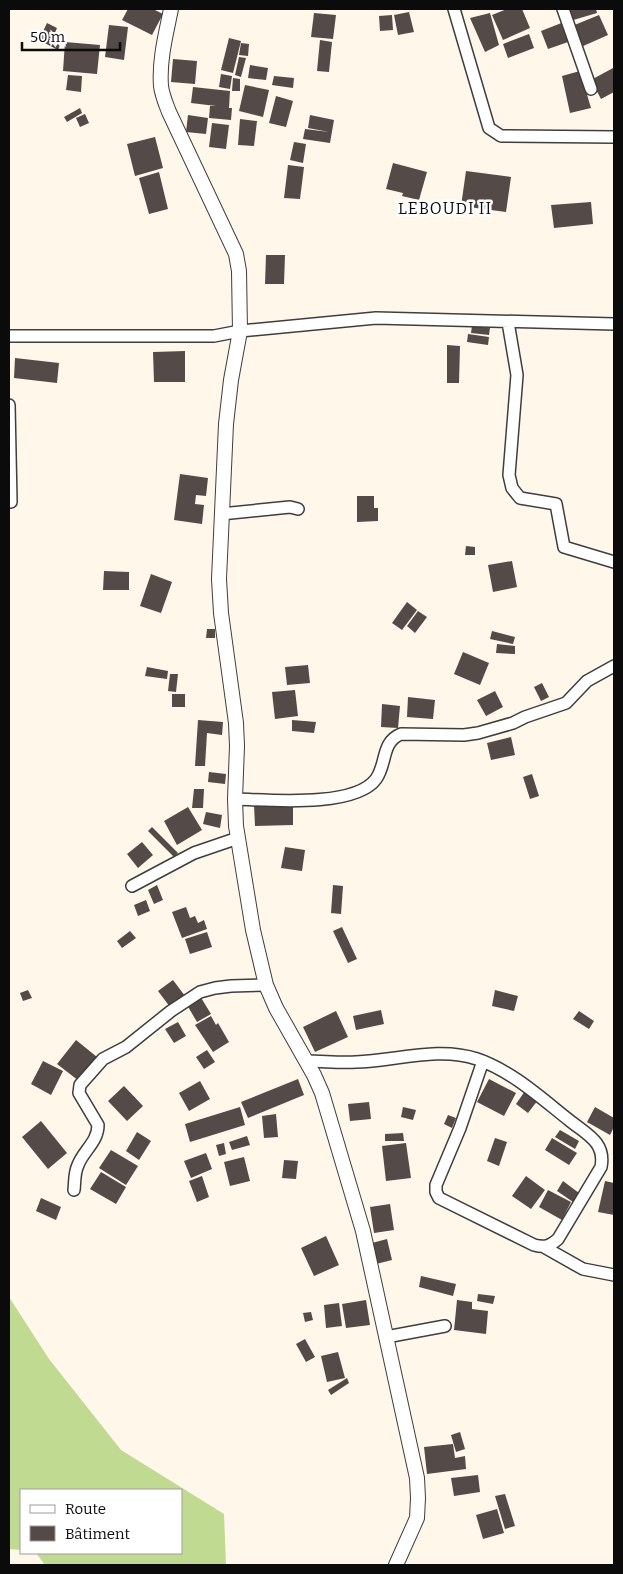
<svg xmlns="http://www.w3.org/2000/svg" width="623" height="1574" viewBox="0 0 623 1574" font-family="Bitter,serif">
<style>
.forest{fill:#c0da92}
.building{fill:#544a47}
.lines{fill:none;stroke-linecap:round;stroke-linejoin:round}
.minor-casing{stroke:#3e3e3e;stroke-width:14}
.tertiary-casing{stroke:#3e3e3e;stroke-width:16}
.minor{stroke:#fff;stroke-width:11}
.tertiary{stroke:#fff;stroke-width:14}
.labels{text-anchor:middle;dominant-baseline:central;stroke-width:5;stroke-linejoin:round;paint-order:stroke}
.quarter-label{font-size:16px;letter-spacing:1px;fill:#0b0b0b;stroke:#fff}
</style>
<rect width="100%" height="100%" fill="#fff7e9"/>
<!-- forest -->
<path class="forest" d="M9,1297L49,1359L121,1450L224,1514L226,1565H45L36,1553H181V1490H21V1550L9,1549Z"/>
<!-- building -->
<path class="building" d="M128,9H153L163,14L152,35L122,20Z
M507,9H522L530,28L503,40L492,15Z
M567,9H596L597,13L570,21Z
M409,12L414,32L398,35L394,15Z
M314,13L336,15L333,39L311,37Z
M490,13L499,45L485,52L470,18Z
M392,15L393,30L380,31L379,16Z
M599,15L608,35L581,47L572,26Z
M564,22L571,41L548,49L541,31Z
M47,23L57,28L54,35L62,40L58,50L39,40Z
M109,25L128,27L124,60L105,57Z
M529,34L534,48L508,58L503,44Z
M229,38L241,41L233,73L221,70Z
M320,40L332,42L329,72L317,71Z
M65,42L100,45L97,74L63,71Z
M241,43L249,44L248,56L239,55Z
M239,57L246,58L241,77L235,75Z
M173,59L197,61L195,84L171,82Z
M250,65L268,68L266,80L248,78Z
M613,68L614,71V92L601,99L591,80Z
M580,71L591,108L570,113L562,76Z
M221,74L232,76L230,89L219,87Z
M68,75L82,76L81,92L66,90Z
M274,76L294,78L293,88L272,85Z
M233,78L240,79V91H232Z
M245,85L269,90L263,117L239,111Z
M193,87L230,91L229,108H232L231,120L209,118L210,106H216L191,103Z
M276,96L293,101L286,127L269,123Z
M80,108L82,113L67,122L64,117Z
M85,114L89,123L80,127L76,118Z
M188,115L208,118L206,134L186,132Z
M310,115L334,120L330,143L303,139L305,129L329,132L308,128Z
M240,119L257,121L254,146L238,145Z
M212,123L229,125L226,149L209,147Z
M155,137L163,168L135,176L127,144Z
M294,142L306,144L303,163L290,160Z
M393,163L427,172L419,200L402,196L403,193L386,189Z
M288,165L304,167L300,199L284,198Z
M466,171L511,177L506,212L461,206Z
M159,172L168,209L149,214L139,178Z
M591,202L593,224L554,228L551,205Z
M266,255H285L284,284H265Z
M472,326L490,328L489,335L471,333Z
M468,334L489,337L488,345L467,342Z
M447,345L460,346L459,383H447Z
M185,351V382H154L153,352Z
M15,358L59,363L57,383L14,378Z
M180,474L208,478L206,496L196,495L195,504L204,505L202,524L174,520Z
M357,496H374V508H378V521L357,522Z
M466,546L475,547V555H465Z
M512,561L517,587L493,592L488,565Z
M104,571L129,572V590H103Z
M151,574L172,582L161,613L140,606Z
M407,602L417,610L402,630L392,623Z
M418,611L427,617L415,633L407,626Z
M207,629H215V638H206Z
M492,631L515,637L513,644L490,639Z
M497,644L515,646V654L496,653Z
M463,652L489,663L480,685L454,674Z
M308,665L310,683L287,685L285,667Z
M147,667L168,671L167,679L145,676Z
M170,674H178L176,692L168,691Z
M542,683L549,697L541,701L534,687Z
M295,690L298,716L275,719L272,692Z
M495,691L503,707L486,716L477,700Z
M172,694H185V707H172Z
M408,697L435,700L433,719L407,717Z
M382,704L400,706L398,728L381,727Z
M198,720L223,722L222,735L207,733L205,766H195Z
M292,720L316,722L314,733L292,731Z
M511,737L515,755L491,760L487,743Z
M209,772L226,774L225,784L208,782Z
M532,774L539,796L530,799L523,777Z
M194,789H204L203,808H192Z
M293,804V825L255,826L254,805Z
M188,807L202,830L177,845L164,821Z
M206,812L222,815L220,828L203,824Z
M152,827L178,853L174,857L148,831Z
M142,842L153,855L138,868L127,854Z
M285,847L305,850L302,871L281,868Z
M157,885L163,900L154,904L148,890Z
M333,885L343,886L341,914L331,913Z
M146,900L150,911L138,916L134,905Z
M186,907L190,918L195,916L198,923L204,920L207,929L182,938L172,912Z
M342,927L357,959L348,963L333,931Z
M130,931L136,938L122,948L117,941Z
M207,932L212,947L190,954L185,939Z
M173,980L185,996L170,1007L158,991Z
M28,990L32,998L23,1001L20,993Z
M495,990L518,996L514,1011L492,1006Z
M200,996L211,1014L197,1022L187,1005Z
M381,1010L384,1024L356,1030L353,1016Z
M336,1011L348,1037L315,1052L303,1027Z
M579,1011L594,1021L589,1029L573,1019Z
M211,1016L216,1025L218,1023L229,1042L213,1052L195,1025Z
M178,1022L186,1036L174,1043L165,1029Z
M76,1040L97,1057L79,1081L57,1064Z
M207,1050L215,1062L204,1069L196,1057Z
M43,1061L63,1071L51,1095L31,1084Z
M298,1079L304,1095L248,1118L241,1102Z
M489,1079L516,1093L504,1116L477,1102Z
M200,1081L210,1099L189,1111L179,1093Z
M124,1086L143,1106L127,1121L108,1101Z
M525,1091L538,1100L528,1113L516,1104Z
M369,1102L371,1119L350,1121L348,1104Z
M240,1107L245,1125L190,1142L185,1124Z
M403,1107L416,1110L413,1120L401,1117Z
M595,1107L614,1118V1127L610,1135L587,1122Z
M276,1114L278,1137L264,1138L262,1116Z
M448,1115L456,1118L452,1128L444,1124Z
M41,1121L67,1153L48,1169L22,1137Z
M560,1130L579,1141L575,1149L555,1137Z
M137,1132L151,1141L139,1160L126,1151Z
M403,1133L404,1141H385V1134Z
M247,1136L250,1145L232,1150L229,1142Z
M495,1138L507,1142L499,1166L487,1161Z
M552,1138L577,1153L569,1165L545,1150Z
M224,1143L226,1154L219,1156L216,1145Z
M406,1143L411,1178L386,1181L382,1146Z
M111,1150L138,1166L126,1185L99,1168Z
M206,1153L212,1169L191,1178L184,1161Z
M244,1157L250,1181L230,1186L224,1162Z
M284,1160L298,1161L296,1179L282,1178Z
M101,1172L126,1187L116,1204L90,1189Z
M202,1176L209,1197L197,1202L189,1181Z
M526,1176L545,1190L531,1209L512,1196Z
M563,1181L579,1193L573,1202L557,1191Z
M605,1181L614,1183V1215L598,1212Z
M548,1190L571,1202L562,1220L539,1207Z
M41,1198L61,1207L56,1220L36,1211Z
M390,1204L394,1230L374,1233L370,1207Z
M326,1236L339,1265L314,1276L301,1248Z
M387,1239L392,1260L376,1264L372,1243Z
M421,1276L456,1284L453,1296L419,1287Z
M478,1294L495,1296L493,1304L477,1301Z
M366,1300L370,1325L346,1328L342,1304Z
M457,1300L472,1302V1309L488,1311L486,1334L454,1330Z
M339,1303L342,1326L326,1328L324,1305Z
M311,1312L313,1320L305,1322L303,1313Z
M305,1339L315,1357L306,1362L296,1344Z
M338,1352L345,1378L327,1382L321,1356Z
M347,1378L349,1383L331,1395L328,1390Z
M460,1432L465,1449L456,1452L451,1435Z
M453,1444L455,1458L465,1456L466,1469L427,1474L424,1447Z
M478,1475L480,1492L454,1496L451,1478Z
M505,1494L515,1526L505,1529L495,1496Z
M497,1509L504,1533L483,1539L476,1515Z"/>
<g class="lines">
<!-- minor casing -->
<g class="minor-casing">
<path id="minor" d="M454,9L489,128L501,136L614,137
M563,9L591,89
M508,322L517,375L509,475L512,488L520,498L556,504L564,547L614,562
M9,336H214L240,331L376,318L614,324
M9,405L11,502
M221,514L290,507L298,509
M235,799C268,800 355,808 376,779C387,764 381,742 401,734L464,735L478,733L513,723L525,717L566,703L587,681L614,666
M132,886L194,853L238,838
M306,1061C323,1061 339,1063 356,1062C395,1061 438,1046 477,1059C512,1071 541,1098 569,1120C586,1134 606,1142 601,1167L558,1239C550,1246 545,1248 534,1245L439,1198L436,1192V1185L460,1128L483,1061
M74,1190C75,1182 74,1173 78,1165C83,1151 98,1142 98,1125L79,1093L80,1085L103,1059L126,1047L171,1011L200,992L215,988L231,986L266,985
M544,1247L583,1269L614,1275
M386,1337L445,1326"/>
</g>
<!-- tertiary casing -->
<g class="tertiary-casing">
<path id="tertiary" d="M171,9C166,34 159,60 161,86C162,95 166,104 169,112L236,254L239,271L240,331L231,380L226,424L219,579L221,613L236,723L237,746L235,799L236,826L253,930L266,985L276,1008L314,1075L322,1093L363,1231L417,1478L418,1498L417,1518L396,1565"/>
</g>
<!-- minor -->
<use href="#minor" class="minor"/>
<!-- tertiary -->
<use href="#tertiary" class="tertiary"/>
</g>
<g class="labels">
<!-- quarter labels -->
<g class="quarter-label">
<text x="445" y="208">LEBOUDI II</text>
</g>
</g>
<!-- border -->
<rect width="623" height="1574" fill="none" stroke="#0b0b0b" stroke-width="20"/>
<!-- legend -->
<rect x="20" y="1489" width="162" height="65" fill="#ffffff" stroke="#9d9d9d"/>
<rect x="30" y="1505" width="25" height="8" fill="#ffffff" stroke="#9d9d9d"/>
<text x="65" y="1514" font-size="15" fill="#0b0b0b">Route</text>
<rect x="30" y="1526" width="25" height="15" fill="#544a47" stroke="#9d9d9d"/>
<text x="65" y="1539" font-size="15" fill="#0b0b0b">Bâtiment</text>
<!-- scale -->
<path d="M22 42v8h98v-8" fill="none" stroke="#0b0b0b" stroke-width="2.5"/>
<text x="30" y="42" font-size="15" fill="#0b0b0b" stroke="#ffffff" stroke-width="4" paint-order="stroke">50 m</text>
</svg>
